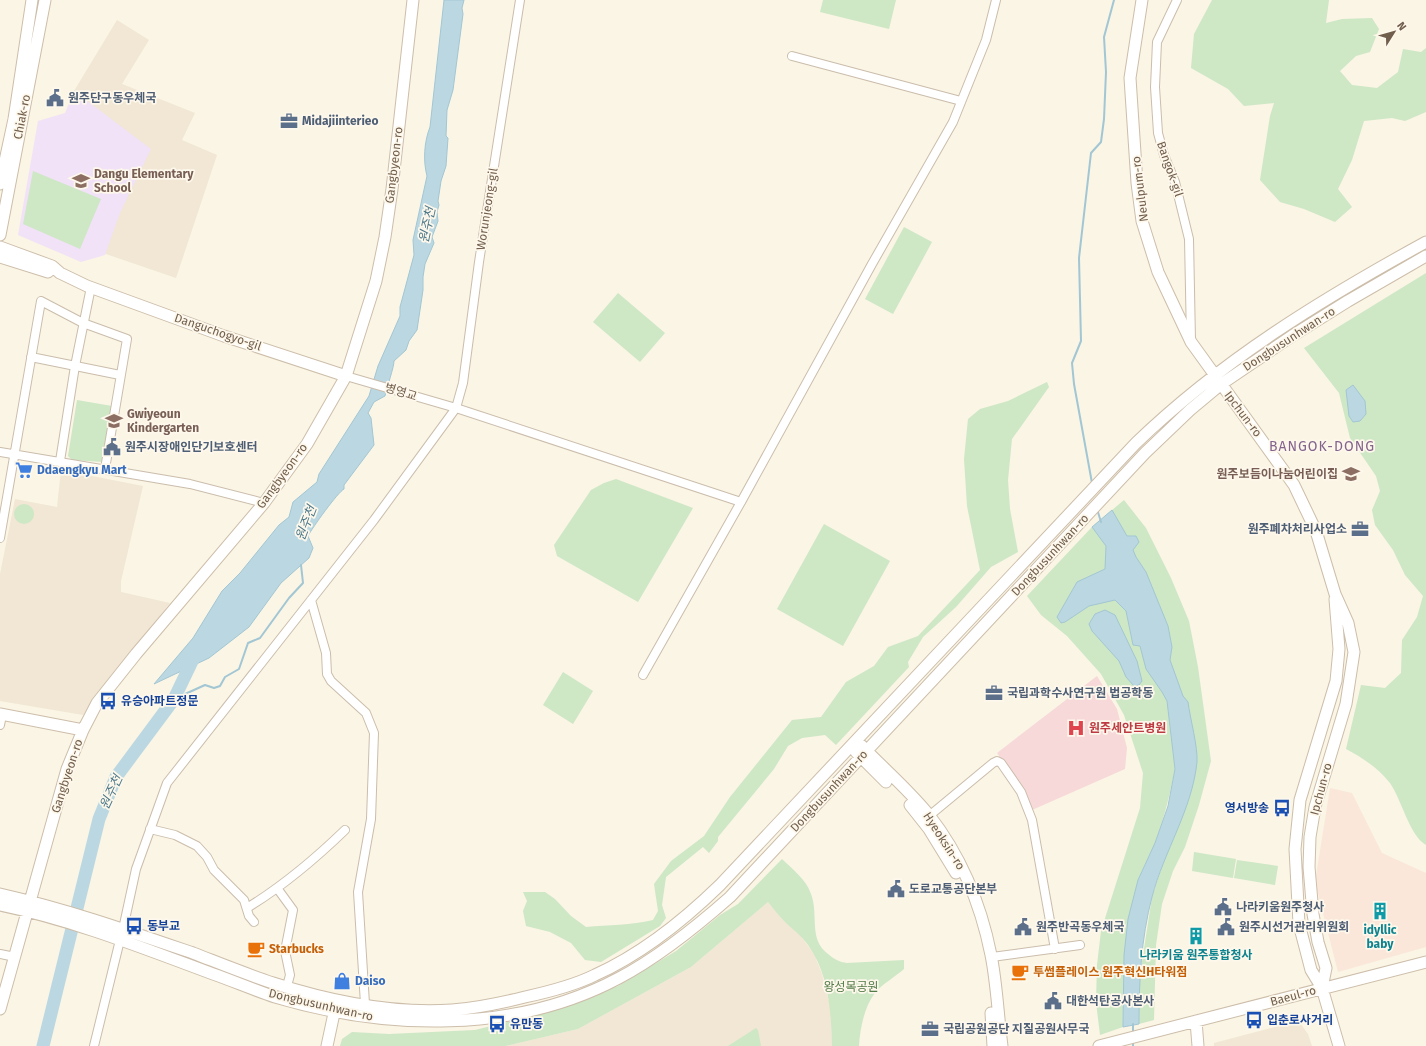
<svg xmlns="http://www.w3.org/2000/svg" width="1426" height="1046" viewBox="0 0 1426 1046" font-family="'Fira Sans','Noto Sans KR',sans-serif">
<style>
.residential{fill:#f1e7d4}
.commercial{fill:#fae7da}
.education{fill:#f1e2f7}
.medical{fill:#f7d9d9}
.green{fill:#cee7c5}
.water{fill:#bbd8e2;stroke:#a2c6d3}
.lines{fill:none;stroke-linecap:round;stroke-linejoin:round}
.stream{stroke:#a2c6d3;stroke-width:2}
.river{stroke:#bbd8e2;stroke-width:13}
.street-casing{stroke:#cbbdac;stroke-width:10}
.secondary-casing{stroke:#cdbeaa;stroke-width:13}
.street{stroke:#fff;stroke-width:8}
.secondary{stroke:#fff;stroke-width:11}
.labels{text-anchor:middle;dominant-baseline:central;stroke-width:3.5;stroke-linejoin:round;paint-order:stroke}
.service-label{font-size:12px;font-weight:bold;fill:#4e5e75;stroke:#fdf8eb;text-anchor:start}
.street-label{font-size:12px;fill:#715e4c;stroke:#fdf8eb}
.education-label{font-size:12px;font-weight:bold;fill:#785e54;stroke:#fdf8eb;text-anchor:start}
.shop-label{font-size:12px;font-weight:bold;fill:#366cbe;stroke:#fdf8eb;text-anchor:start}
.transit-label{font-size:12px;font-weight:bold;fill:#164399;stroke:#fdf8eb;text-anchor:start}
.health-label{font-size:12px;font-weight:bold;fill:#be3a42;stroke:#fdf8eb;text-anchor:start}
.culture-label{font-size:12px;font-weight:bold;fill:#0d838f;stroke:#fdf8eb}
.food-label{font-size:12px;font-weight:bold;fill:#c56008;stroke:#fdf8eb;text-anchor:start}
.park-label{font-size:12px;fill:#527b48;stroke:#fdf8eb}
.water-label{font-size:13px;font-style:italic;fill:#4c788a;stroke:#fdf8eb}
.quarter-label{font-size:14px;letter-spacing:1px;fill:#84648d;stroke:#fdf8eb}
</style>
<rect width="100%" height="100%" fill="#faf5e5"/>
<!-- residential -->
<path class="residential" d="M117,20L149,40L122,84L195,113L182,140L217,155L176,278L103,253L99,111L74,91Z
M61,470L143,486L121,581V592L170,603L83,715L0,701V574L15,499L57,507Z
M768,902L783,920L800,935L814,954L822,974L831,1009L832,1046H506L578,1029L691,967Z
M1290,1023H1300L1308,1034L1312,1046H1214V1043Z"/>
<!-- commercial -->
<path class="commercial" d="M1330,788L1352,793L1382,853L1426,873V947L1338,972L1315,882Z"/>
<!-- education -->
<path class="education" d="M74,91L151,149L120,213L105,255L81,262L18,235L38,121L65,113Z"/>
<!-- medical -->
<path class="medical" d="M1097,676L1117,709L1127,748L1125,769L1032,810L1029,800L997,753Z"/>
<!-- green -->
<path class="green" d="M823,0H896L889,29L820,12Z
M1212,0H1329L1326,23L1342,19L1372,18L1379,29L1370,52L1356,56L1340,71L1352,85L1377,88L1398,72L1403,49L1421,52L1426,48V112L1405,121L1392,118L1364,121L1352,160L1338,189L1352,207L1335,222L1304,209L1280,202L1260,180L1270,116L1274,103L1244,106L1228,89L1191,68L1194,34Z
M33,171L101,199L80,249L23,224Z
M904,227L932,242L893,314L865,299Z
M1426,273V845C1409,835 1402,800 1390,783C1378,768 1363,758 1346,749L1361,685L1385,688L1401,673L1402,640L1417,617L1423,596L1405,575L1393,550L1375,525L1372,510L1380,491L1376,476L1350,438L1339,393L1304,348Z
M618,293L665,333L640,362L593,322Z
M1047,382L1049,387L1012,439L1008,480L1010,509L1018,552L991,567L956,607L923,637L908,662L909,667L836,745L825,735L802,738L788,746L774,769L718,837V841L709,853L703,847L666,877L662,905L666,918L660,926L601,962L585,960L571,943L550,932L526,926L523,911L527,901L523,892H545L555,899L571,916L586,927C609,925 631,925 653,920L658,911L654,884L671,861L704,836L730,797L792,720L821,717L846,682L874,666L888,647L918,636L980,570L967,506L964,459L968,419L980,409L1008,401Z
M77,400L112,406L103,462L72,460L68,456Z
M616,479L693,508L638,602L557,556L554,545L591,490L604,483Z
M1124,500L1146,528L1171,578L1189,621L1198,667L1211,761L1199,805L1185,847L1173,871L1162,904L1156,945L1154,1020L1139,1024V981L1152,897L1166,854L1180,823L1175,769C1170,794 1164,819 1155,843C1150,856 1142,868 1138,882C1123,932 1124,976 1123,1027L1100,1035L1096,1002L1097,965L1101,931L1140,808L1143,773L1124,715L1101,674L1067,636L1041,615L1027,596L1092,527Z
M14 514a10 10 0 1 1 20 0a10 10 0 1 1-20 0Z
M824,524L890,561L843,646L777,609Z
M563,672L593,691L573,724L543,705Z
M1194,852L1236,859L1233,878L1192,871Z
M782,859C792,869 806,879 811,894C819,915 808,939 828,954C834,959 839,962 847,963L904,960V969C895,977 882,984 875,993C864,1007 860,1029 859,1046H832C831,1012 829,974 808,945C801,935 792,929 784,921C778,915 773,908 768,902L691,967L578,1029L506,1046H340L342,1039L352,1032L389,1034L475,1030L552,1011L618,986L676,951L720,915L738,904Z
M1237,860L1278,866L1275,885L1234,878Z
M756,1028L758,1030L761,1046H728Z"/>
<!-- water -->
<path class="water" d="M444,0H464L462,8L463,14L453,90L447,110L446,136L448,138L446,166L441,181L438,201L439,205L437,212L438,221L432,237L434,243L425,264L423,277V290L417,330L409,341L406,350L394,361C394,367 387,387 385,396L374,402L368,413L371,418L374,445L344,485V489C338,492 312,528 308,536L313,548L309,558L281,583L249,627L209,658L154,684L193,638L222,591L240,573L279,525L289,517L293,502L317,482L319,474L369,396L378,366L400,316V307L414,255L413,240L427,176C423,161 424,142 430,127Z
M1353,385L1365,401L1366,414L1360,421L1353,422L1349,416L1346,390Z
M1112,510L1127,536H1136L1139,542L1133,550L1136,557L1146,572L1168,626L1172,647L1170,660L1183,696L1188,702C1190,718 1198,747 1197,762C1192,810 1164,851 1152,897C1141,939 1139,981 1139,1024L1123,1027L1124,955L1128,919L1138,880L1155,843L1168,806L1175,769L1167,701L1162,692L1146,669L1140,646L1133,645L1126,611L1115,600L1089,606L1065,622L1061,623L1057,617L1077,582L1105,569L1106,546L1092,527Z
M1105,610L1115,615L1137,661L1142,681L1139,685L1134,686L1126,677L1119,661L1092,631L1089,624L1095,614Z"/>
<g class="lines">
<!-- stream -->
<path class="stream" d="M1092,483L1074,384L1072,363L1081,341L1079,258L1091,153L1101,142L1104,119L1106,72L1104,37L1114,0
M1097,509L1101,522
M174,699L205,685L214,688L220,686L225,677L239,669L248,643L260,638L289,598L303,583L301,565
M1133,1024V1034
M1133,1040V1046"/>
<!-- river -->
<path class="river" d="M43,1046L99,819L116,777L174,699L196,653"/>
<!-- street casing -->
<g class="street-casing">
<path id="street" d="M1177,0L1157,42L1155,87L1158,133L1164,155L1175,182L1189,239L1191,340
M792,56L961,101
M31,357L120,375
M346,376L456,408L741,502L872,264L953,122L986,40L996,0
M0,452L190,484L264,503
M60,461L75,366L91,287
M0,538L41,301L83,323L127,339L105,469
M311,600L326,653L327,674L331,681L366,713L374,733L371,819L358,892L365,1004
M643,675L741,502
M0,725L2,715
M929,816L993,763L997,761L1001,763L1021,792L1032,820L1055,949
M150,829L175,835L197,846L207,857L214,870L244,900L249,916L254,922
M277,888L293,910L285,951L290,975L287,986
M247,908C283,886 315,859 345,830
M123,929L136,869L167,783L374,520L456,408L463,383L479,262L520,0
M0,954L15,957
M992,957L1080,945
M94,1046L120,940"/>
</g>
<!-- secondary casing -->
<g class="secondary-casing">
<path id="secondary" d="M1142,0L1130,78L1137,183L1142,221L1158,272L1191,342L1294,485L1316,531L1335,594L1348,623L1354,652L1346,704L1315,807L1310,837L1309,867L1313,914L1318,942L1326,968L1322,988
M0,184L14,119L32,0
M0,235L45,0
M0,247L52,266L60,273L87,286L224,336L346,376
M0,257L48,272
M1335,599L1339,649L1336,681L1300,800L1295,849L1299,924L1311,970L1322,988L1339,1046
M0,714L83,730
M861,745C883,768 909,790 929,815C961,856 981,905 991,955C997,985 998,1016 1002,1046
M856,752L886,782
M910,805L929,829L956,873
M0,894C66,909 129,931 193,953C219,963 246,974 273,983C329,1001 393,1014 452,1010C477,1008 501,1003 525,997C548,992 573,986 595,975C642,954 683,921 720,885L1136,443C1222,360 1322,299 1426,242
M0,905C73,920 143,948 213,974C233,981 254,990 275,997C386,1030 514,1034 619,978C659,957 696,927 730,897L1145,453L1190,410L1220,385L1292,336L1348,301L1426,256
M0,1009L67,769L83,730L97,703L136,654L264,503L307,444L346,376L376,281L385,237L392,189L413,0
M991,1013L993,1046
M1196,1021L1198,1046
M327,1046L336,1004
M1099,1046L1426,962"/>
</g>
<!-- street -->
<use href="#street" class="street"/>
<!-- secondary -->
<use href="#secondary" class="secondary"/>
</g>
<!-- icons -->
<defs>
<g id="civic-bare" transform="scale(1.38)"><path d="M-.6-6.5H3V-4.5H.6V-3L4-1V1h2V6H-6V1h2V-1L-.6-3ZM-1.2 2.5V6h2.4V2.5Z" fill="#5c6f8a" stroke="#fdf8eb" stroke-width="2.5" paint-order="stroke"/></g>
<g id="office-bare" transform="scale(1.38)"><path d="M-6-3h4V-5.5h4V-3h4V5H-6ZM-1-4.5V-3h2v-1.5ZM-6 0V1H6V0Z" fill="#5c6f8a" stroke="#fdf8eb" stroke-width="2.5" paint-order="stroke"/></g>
<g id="school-bare" transform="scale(1.38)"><path d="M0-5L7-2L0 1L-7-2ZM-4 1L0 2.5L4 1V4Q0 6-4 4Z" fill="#8d6e63" stroke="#fdf8eb" stroke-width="2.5" paint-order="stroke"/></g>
<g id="supermarket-bare" transform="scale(1.38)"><path d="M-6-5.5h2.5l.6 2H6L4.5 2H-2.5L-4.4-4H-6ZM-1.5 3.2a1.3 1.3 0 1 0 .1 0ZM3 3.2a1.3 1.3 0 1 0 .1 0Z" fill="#3f7fe0" stroke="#fdf8eb" stroke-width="2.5" paint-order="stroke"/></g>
<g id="bus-bare" transform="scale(1.38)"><path d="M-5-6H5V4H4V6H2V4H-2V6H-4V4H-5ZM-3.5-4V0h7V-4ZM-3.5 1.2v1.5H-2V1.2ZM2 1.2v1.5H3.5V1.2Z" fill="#1a4fb4" stroke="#fdf8eb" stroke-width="2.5" paint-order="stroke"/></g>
<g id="hospital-bare" transform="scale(1.38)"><path d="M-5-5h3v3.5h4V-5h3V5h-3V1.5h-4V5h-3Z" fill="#e0444e" stroke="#fdf8eb" stroke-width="2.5" paint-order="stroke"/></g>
<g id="building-bare" transform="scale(1.38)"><path d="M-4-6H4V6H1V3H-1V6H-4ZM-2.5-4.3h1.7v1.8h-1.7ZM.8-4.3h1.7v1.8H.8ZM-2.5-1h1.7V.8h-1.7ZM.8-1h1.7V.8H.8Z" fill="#0f9aa8" stroke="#fdf8eb" stroke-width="2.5" paint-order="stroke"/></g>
<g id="cafe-bare" transform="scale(1.38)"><path d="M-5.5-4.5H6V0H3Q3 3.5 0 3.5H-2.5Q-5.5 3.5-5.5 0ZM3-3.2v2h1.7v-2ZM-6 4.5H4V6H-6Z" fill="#e8710a" stroke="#fdf8eb" stroke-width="2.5" paint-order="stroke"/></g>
<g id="shop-bare" transform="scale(1.38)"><path d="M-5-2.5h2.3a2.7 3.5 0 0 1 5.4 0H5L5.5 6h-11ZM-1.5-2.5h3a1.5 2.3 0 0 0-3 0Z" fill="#3f7fe0" stroke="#fdf8eb" stroke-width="2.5" paint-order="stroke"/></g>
</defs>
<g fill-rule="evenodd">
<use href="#civic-bare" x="55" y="98"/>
<use href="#office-bare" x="289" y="121"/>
<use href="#school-bare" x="81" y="181"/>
<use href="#school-bare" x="114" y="421"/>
<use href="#civic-bare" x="112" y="447"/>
<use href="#supermarket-bare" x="24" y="470"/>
<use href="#school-bare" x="1351" y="474"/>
<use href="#office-bare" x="1360" y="529"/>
<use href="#office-bare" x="994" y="693"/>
<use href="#bus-bare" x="108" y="701"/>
<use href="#hospital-bare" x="1076" y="728"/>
<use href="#bus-bare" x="1282" y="808"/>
<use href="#civic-bare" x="896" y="889"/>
<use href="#civic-bare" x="1223" y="907"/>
<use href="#building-bare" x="1380" y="911"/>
<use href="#bus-bare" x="134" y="926"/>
<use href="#civic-bare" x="1023" y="927"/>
<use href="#civic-bare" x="1226" y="927"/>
<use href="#building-bare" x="1196" y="936"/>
<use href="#cafe-bare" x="256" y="949"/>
<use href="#cafe-bare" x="1020" y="972"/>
<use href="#shop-bare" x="342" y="981"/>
<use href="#civic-bare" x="1053" y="1001"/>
<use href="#bus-bare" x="1254" y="1020"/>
<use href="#bus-bare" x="497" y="1024"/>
<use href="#office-bare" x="930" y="1029"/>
</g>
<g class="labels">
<!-- service labels -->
<g class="service-label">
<text x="68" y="98">원주단구동우체국</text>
<text x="302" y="121">Midajiinterieo</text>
<text x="125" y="447">원주시장애인단기보호센터</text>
<text x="1347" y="529" text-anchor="end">원주폐차처리사업소</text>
<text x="1007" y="693">국립과학수사연구원 법공학동</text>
<text x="909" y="889">도로교통공단본부</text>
<text x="1236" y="907">나라키움원주청사</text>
<text x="1036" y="927">원주반곡동우체국</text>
<text x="1239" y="927">원주시선거관리위원회</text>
<text x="1066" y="1001">대한석탄공사본사</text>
<text x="943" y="1029">국립공원공단 지질공원사무국</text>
</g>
<!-- street labels -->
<g class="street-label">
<text transform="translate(22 117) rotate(-79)">Chiak-ro</text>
<text transform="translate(394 165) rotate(-83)">Gangbyeon-ro</text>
<text transform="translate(1170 169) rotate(71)">Bangok-gil</text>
<text transform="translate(1140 189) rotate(-97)">Neulpum-ro</text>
<text transform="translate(487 209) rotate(-81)">Worunjeong-gil</text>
<text transform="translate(218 332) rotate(19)">Danguchogyo-gil</text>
<text transform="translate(1289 339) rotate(-33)">Dongbusunhwan-ro</text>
<text transform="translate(401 392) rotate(17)">병영교</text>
<text transform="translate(1243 414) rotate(53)">Ipchun-ro</text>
<text transform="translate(282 476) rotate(-54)">Gangbyeon-ro</text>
<text transform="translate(1050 555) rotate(-47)">Dongbusunhwan-ro</text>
<text transform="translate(67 776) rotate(-72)">Gangbyeon-ro</text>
<text transform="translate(1321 789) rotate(-75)">Ipchun-ro</text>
<text transform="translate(829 791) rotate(-47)">Dongbusunhwan-ro</text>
<text transform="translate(944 841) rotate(57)">Hyeoksin-ro</text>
<text transform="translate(1293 996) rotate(-15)">Baeul-ro</text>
<text transform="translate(321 1005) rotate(13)">Dongbusunhwan-ro</text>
</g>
<!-- education labels -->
<g class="education-label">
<text x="94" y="174">Dangu Elementary<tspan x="94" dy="14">School</tspan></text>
<text x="127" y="414">Gwiyeoun<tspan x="127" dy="14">Kindergarten</tspan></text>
<text x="1338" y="474" text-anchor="end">원주보듬이나눔어린이집</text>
</g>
<!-- shop labels -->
<g class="shop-label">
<text x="37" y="470">Ddaengkyu Mart</text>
<text x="355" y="981">Daiso</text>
</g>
<!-- transit labels -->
<g class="transit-label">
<text x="121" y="701">유승아파트정문</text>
<text x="1269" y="808" text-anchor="end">영서방송</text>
<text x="147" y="926">동부교</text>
<text x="1267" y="1020">입춘로사거리</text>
<text x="510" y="1024">유만동</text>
</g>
<!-- health labels -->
<g class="health-label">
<text x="1089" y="728">원주세안트병원</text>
</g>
<!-- culture labels -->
<g class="culture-label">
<text x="1380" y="930">idyllic<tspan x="1380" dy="14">baby</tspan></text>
<text x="1196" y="955">나라키움 원주통합청사</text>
</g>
<!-- food labels -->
<g class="food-label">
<text x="269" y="949">Starbucks</text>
<text x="1033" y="972">투썸플레이스 원주혁신H타워점</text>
</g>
<!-- park labels -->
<g class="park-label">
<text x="851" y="987">왕성목공원</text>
</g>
<!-- water labels -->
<g class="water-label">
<text transform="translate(427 225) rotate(-78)">원주천</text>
<text transform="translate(306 523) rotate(-69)">원주천</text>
<text transform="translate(111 792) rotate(-65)">원주천</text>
</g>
<!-- quarter labels -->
<g class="quarter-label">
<text x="1322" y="446">BANGOK-DONG</text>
</g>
</g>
<!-- north arrow -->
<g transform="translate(1394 32) rotate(53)" stroke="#fdf8eb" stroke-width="3" paint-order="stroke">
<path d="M0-3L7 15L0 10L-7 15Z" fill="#715e4c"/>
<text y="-6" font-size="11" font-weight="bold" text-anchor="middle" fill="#715e4c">N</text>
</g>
</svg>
